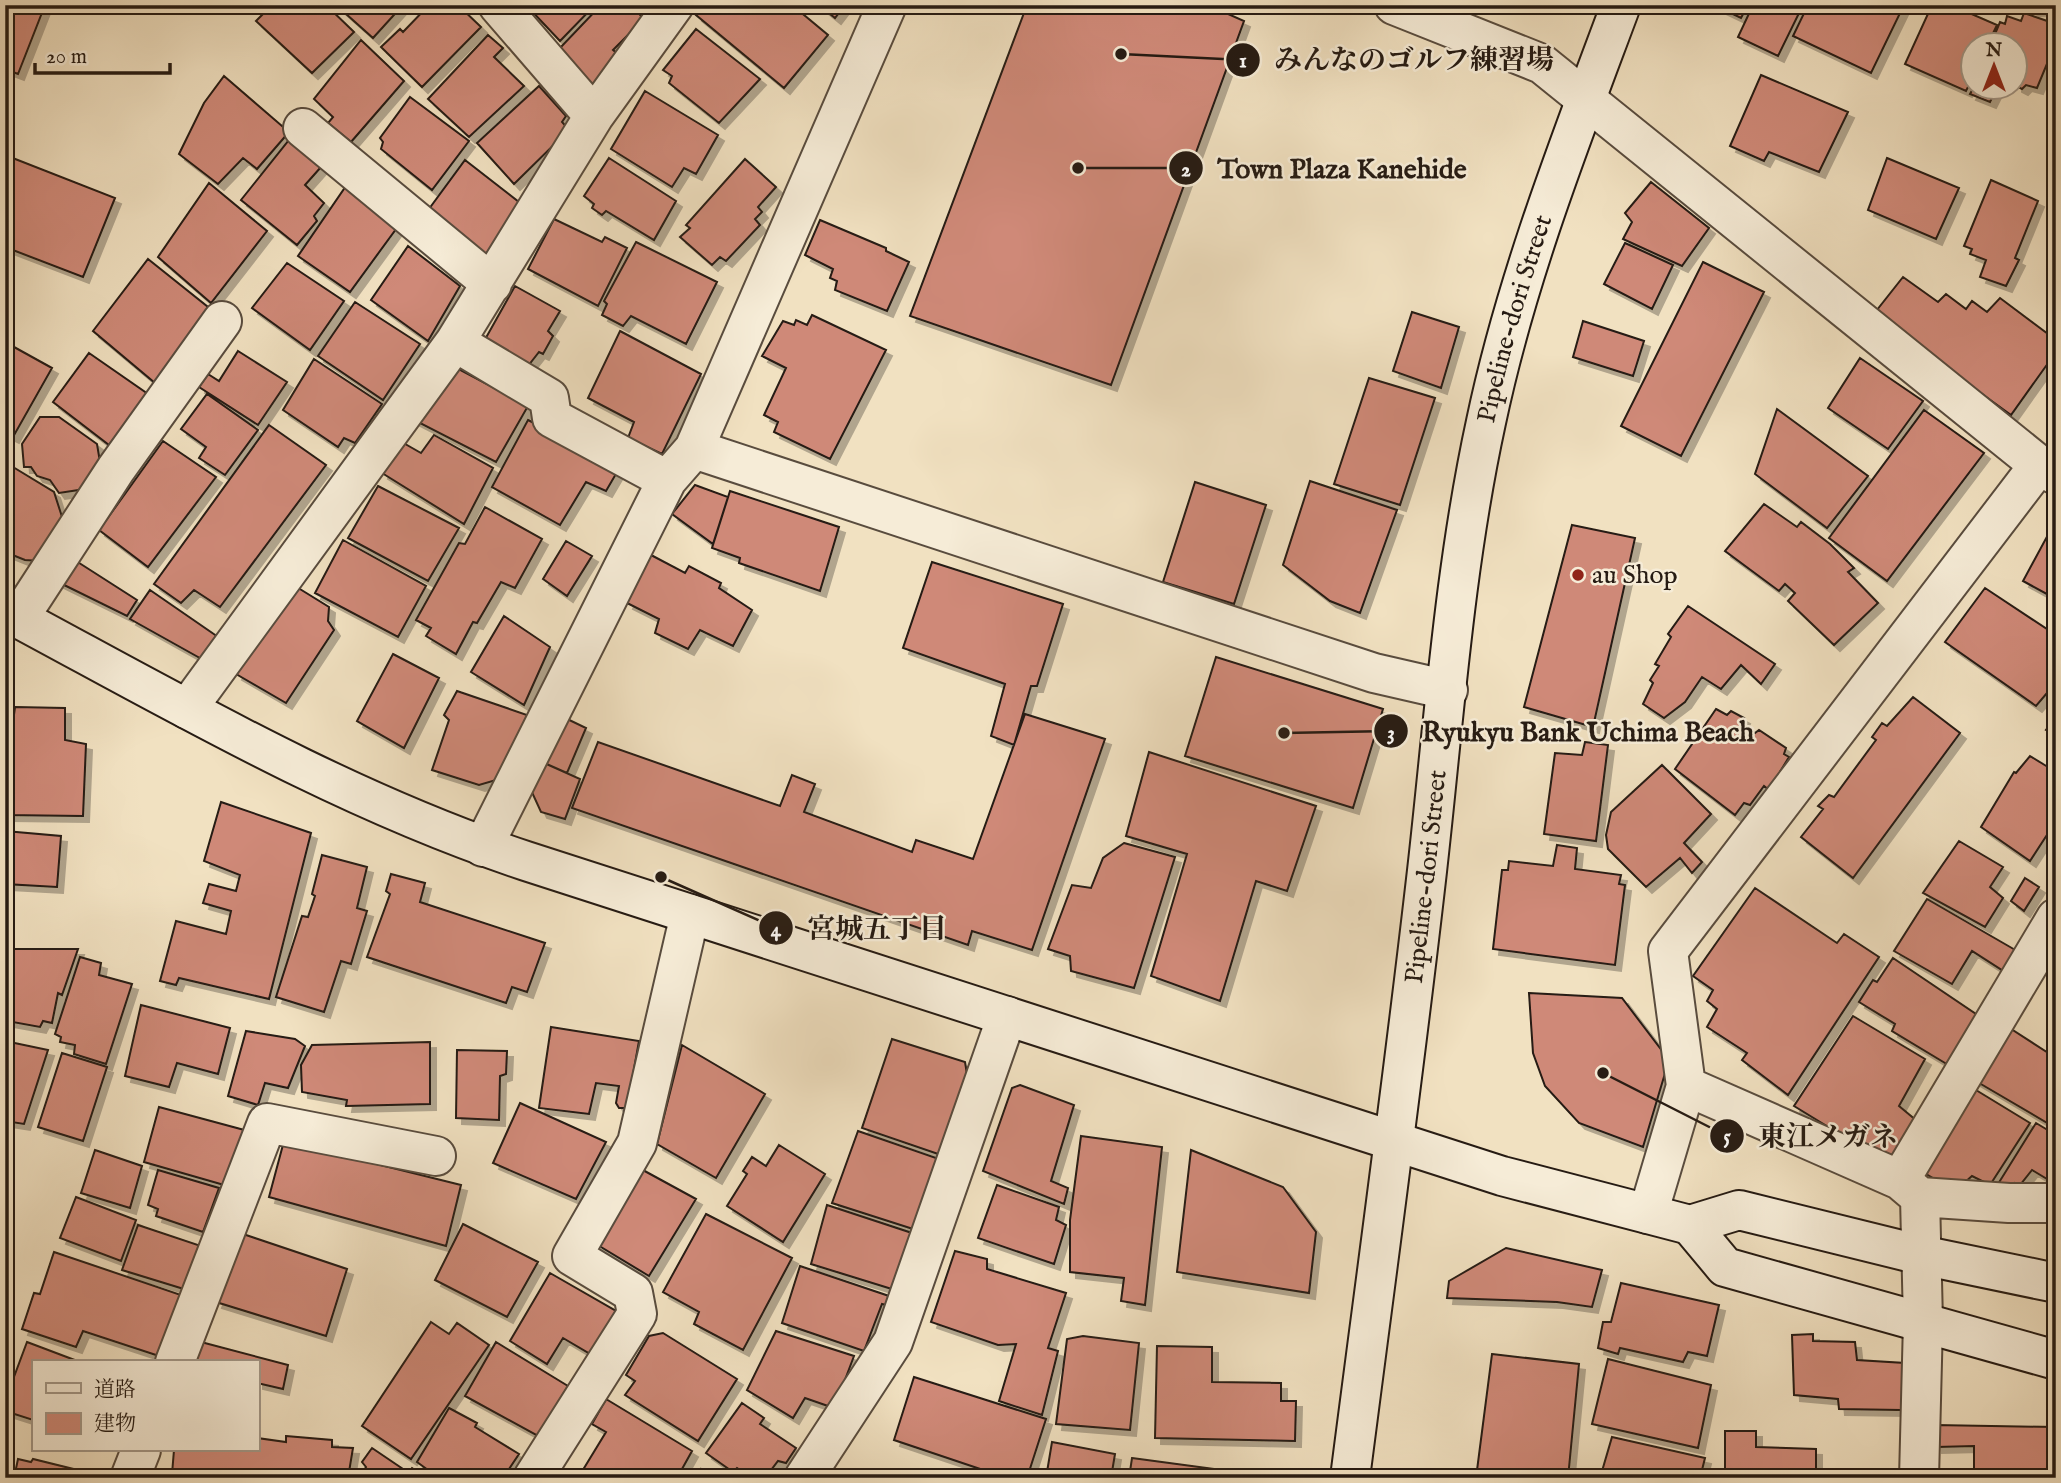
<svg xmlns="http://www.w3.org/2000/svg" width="2061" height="1483" viewBox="0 0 2061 1483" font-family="'IM FELL English','Noto Serif JP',serif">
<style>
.building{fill:#cf8978;stroke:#261b13;stroke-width:2;filter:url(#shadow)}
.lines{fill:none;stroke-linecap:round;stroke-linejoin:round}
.street-casing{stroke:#594c3e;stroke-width:42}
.secondary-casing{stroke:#261b13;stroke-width:42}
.street{stroke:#f6ecd7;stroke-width:38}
.secondary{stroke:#f6ecd7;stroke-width:38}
.poi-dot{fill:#8f2418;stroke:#f6ecd7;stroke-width:2.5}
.labels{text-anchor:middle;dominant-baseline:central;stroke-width:5;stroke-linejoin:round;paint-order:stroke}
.street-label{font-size:26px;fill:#261b13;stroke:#f6ecd7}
.poi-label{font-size:26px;fill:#261b13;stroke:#f6ecd7;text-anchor:start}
.leader{fill:none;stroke:#261b13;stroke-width:2.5}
.callout-dot{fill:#261b13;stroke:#f6ecd7;stroke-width:2.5}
.mark-label{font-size:21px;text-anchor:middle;font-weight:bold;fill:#fff}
.callout-label{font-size:28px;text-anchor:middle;font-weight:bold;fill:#261b13;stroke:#f6ecd7;stroke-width:5;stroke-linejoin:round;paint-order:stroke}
</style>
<defs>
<filter id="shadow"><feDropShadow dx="6" dy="6" stdDeviation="0" flood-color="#0004"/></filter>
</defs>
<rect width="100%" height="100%" fill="#f1e1c1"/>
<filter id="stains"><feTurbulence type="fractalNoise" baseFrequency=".00286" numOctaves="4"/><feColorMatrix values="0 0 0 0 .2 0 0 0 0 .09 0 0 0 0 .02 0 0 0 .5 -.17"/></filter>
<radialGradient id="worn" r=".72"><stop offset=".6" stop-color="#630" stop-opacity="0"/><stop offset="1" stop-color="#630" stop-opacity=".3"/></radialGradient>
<!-- building -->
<path class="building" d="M5,5H45L18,74L5,69Z
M272,5H326L354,32L312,73L256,21Z
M336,5H403L373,38Z
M429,5H458L481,27L422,87L381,47L400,29L403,32Z
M526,5H595L560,41Z
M601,5H631L644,19L613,50L620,56L595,87L559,49Z
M704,5H792L828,35L784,88L696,15Z
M819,5H845L835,18Z
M1027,5H1208L1244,21L1111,385L910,316Z
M1714,5H1748L1741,18Z
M1753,5H1803L1778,56L1738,37Z
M1808,5H1899L1903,7L1871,73L1793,36Z
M1932,5H1951L1997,25L1987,46H1974V75L1966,91L1905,64Z
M2023,5H2056V9L2033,10Z
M2024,13L2056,24V42L2037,88L2026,85L2022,89L2016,86V46H1990L2000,22L2005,24L2007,16L2021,21Z
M696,29L760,79L719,123L669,83L672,76L663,70Z
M488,35L503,48L494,57L524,86L469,137L428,99Z
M361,40L404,81L351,142L328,123L333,117L314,99Z
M1761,75L1848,112L1819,172L1769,152L1764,161L1730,146Z
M224,76L289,132L257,169L243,158L218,184L179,154L204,103Z
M539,86L566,116L562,122L569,130L514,184L477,143Z
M1974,87V88H1997L1990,102L1970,94Z
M645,91L718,135L696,174L684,168L672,187L611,149Z
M410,97L469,141L432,190L381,149L383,142L380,138Z
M289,140L321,167L305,185L324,203L314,216L317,221L297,245L241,200Z
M5,155L115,198L83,277L5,247Z
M609,158L676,201L654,240L606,211L602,215L592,208L594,204L584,196Z
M1887,158L1959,188L1936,239L1868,210Z
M745,159L776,187L758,207L762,212L755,219L760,225L726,261L720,257L712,265L680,237L690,228L686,225Z
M465,160L524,206L481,260L426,213Z
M1991,180L2038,201L2015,258L2019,260L2006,286L1980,277L1986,260L1970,254L1972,249L1964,246Z
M1651,182L1709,228L1682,266L1623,239L1632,222L1625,213Z
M209,183L267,231L211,303L158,257Z
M346,186L399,225L350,292L298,256Z
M554,219L602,242L605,237L627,248L598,306L528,269Z
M820,220L886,248V251L909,262L887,311L835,290L837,281L830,278L833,269L805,255Z
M636,242L717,282L686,344L631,316L623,326L602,315L607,304L604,301Z
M1625,243L1673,265L1652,309L1604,284Z
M408,246L460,286L428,341L371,300Z
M148,259L213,311L155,383L93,331Z
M1703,262L1764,292L1681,456L1621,426Z
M287,263L344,301L310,350L252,308Z
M1903,277L1938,302L1946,294L1966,309L1972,301L1987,312L2000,298L2056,340V352L2011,415L1873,315Z
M515,286L560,311L548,331L553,336L543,354L539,352L528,366L483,343Z
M355,302L420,344L383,400L318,356Z
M1412,312L1459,327L1441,388L1393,371Z
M812,315L886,350L830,459L774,432L778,422L764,415L786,368L762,356L783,321L794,325L796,320L807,325Z
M1583,321L1644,341L1633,376L1573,357Z
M620,331L701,374L662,454L628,438L634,422L588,398Z
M5,342L52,368L13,437L5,433Z
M238,351L287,382L258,425L199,387L208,374L219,381Z
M89,353L148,394L109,445L53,402Z
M1860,358L1923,401L1888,449L1828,408Z
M314,359L382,404L355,443L344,438L338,447L283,410Z
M453,366L528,406L496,462L414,420Z
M1369,378L1435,398L1400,505L1334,484Z
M207,394L258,430L225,475L199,458L206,447L181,429Z
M1777,409L1868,476L1827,528L1755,474Z
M1924,410L1984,453L1887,581L1829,538Z
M40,417H59L97,444L101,468L85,489L59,493L50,480L37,476L31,467H24L22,444Z
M528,420L620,467L606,491L586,482L560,525L492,487Z
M269,425L326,465L220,607L194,590L181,603L154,584Z
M434,435L493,468L464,524L382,473L400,441L421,453Z
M163,441L216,477L148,567L99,530Z
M13,467L54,492L64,523L40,561L25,560L5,552V479Z
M1310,481L1397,510L1360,613L1330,601L1283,565Z
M1195,482L1266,505L1234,604L1163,582Z
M695,485L728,497L713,544L672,514Z
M378,486L459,528L428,581L348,538Z
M730,491L839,527L820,591L739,563L740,558L712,548Z
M1764,504L1797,527L1801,522L1830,544L1854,568L1848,572L1878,603L1834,645L1788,601L1795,593L1785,584L1779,591L1725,551Z
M485,507L542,539L515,588L501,582L477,623L473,622L456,654L426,636L431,628L416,620L459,543L465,544Z
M1572,525L1635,538L1593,727L1524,707Z
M2050,531L2056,534V599L2023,581Z
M343,540L426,586L398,637L315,593Z
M566,541L592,556L567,596L543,579Z
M651,555L685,573L689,566L721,583L719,588L752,610L733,646L700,630L688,649L655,633L659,619L627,603Z
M73,559L137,600L127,616L58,582Z
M932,562L1063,604L1037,686H1031L1014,745L991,736L1005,684L903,648Z
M295,586L329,607L328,621L334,630L286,703L236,674Z
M1985,588L2056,635V687L2053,686L2036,706L1945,642Z
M150,590L221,639L207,662L130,619Z
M1688,606L1775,664L1761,684L1741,665L1721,689L1702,677L1685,702L1664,718L1643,704L1653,683L1650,680L1659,666L1655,664L1671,637L1668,634Z
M504,616L550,647L524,705L471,672Z
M393,654L439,678L404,748L357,721Z
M1216,657L1383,709L1353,808L1185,756Z
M457,691L527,715L503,778L479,785L432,770L449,720L444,715Z
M1913,697L1960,733L1853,878L1801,837L1823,809L1818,806L1829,795L1834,797L1876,740L1872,737L1882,723L1887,726Z
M15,707L65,708V740L86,744L83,816L5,815V730H12Z
M1716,709L1727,715L1731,711L1744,718L1741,724L1755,733L1759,730L1786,748L1784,754L1789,757L1769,790L1764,786L1750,805L1744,803L1735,815L1675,769Z
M1025,714L1105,739L1032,950L972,931L968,945L572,808L598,742L780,806L792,775L815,784L804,812L912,852L916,840L973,859Z
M561,716L586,728L567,773L542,762Z
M2056,717V735L2046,730Z
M1585,742L1608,745L1596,841L1544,834L1555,753L1582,755Z
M1149,752L1316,806L1287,891L1256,881L1220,1001L1151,976L1187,854L1126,836Z
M2030,756L2056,772V821L2030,861L1981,827L2014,772L2016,773Z
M542,762L580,779L565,819L541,812L530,788Z
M1662,765L1711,814L1684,843L1702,862L1692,873L1680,858L1646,887L1608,849L1606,835L1611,812Z
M221,802L311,833L269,999L179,978L176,985L160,981L176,921L226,934L231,911L203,903L209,884L236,891L240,875L204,861Z
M5,831L61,836L57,887L5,884Z
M1959,841L2003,867L1990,887L2003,898L1985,927L1923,893Z
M1124,843L1175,857L1134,988L1071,971L1070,956L1048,949L1072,885L1091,888L1103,858Z
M1557,845L1577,848L1575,869L1621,875L1619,884L1625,885L1615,965L1493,949L1502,870H1508L1509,861L1553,866Z
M322,855L367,867L357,908L367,911L351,964L341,961L324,1012L276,997L302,916L308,917L315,896L312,894Z
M391,874L425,883L420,902L545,943L527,992L512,987L506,1003L367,957L390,894L386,891Z
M2025,878L2039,887L2024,911L2011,901Z
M1755,888L1837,943L1844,934L1879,957L1788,1095L1742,1060L1747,1053L1707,1027L1717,1009L1707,1001L1713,990L1693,976Z
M1927,899L2017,951L2005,972L1972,951L1952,984L1894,951Z
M5,949H78L62,995L58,993L52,1023L43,1021L40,1027L7,1021Z
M80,957L101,963L99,975L132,984L106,1064L74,1054L75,1045L60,1042L61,1037L55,1034Z
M1893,958L1982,1018L1950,1066L1892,1031L1895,1024L1859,1002L1873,980L1877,982Z
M1529,993L1622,998L1669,1060L1643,1147L1579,1123L1545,1086L1533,1053Z
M141,1005L230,1028L218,1074L177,1063L169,1087L125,1076Z
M1853,1016L1925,1059L1899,1106L1917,1121L1889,1164L1794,1106Z
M2005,1025L2056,1058V1124H2049L1974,1080Z
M551,1027L639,1041L627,1108H619L616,1103L619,1086L596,1083L589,1114L539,1108Z
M246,1031L295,1039L305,1046L288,1088L265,1083L258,1105L228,1096Z
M892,1039L965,1062L968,1080L941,1155L862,1128Z
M5,1041L48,1050L24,1124L5,1121Z
M430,1042V1104L346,1106L347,1100L302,1092L301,1065L312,1045Z
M682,1045L765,1094L716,1178L657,1144Z
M457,1050L507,1051L506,1074L500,1076L499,1120L456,1118Z
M62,1053L107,1067L83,1141L38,1127Z
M1020,1085L1074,1105L1051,1181L1068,1188L1064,1204L983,1171L1012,1088Z
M1971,1087L2030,1123L1990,1185L1972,1176L1955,1191L1921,1171Z
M520,1103L606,1142L576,1199L493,1163Z
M159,1107L248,1131L231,1187L144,1162Z
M2036,1123L2056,1135V1176L2052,1182L2032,1170L2020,1185L2015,1183L2012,1191L1998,1184Z
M858,1131L939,1159L913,1229L832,1203Z
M1081,1136L1162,1147L1145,1305L1121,1301L1124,1278L1070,1272V1220Z
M284,1141L461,1185L446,1246L269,1197Z
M779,1145L825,1174L783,1242L727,1206L747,1174L743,1171L752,1157L766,1166Z
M95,1150L142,1166L130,1208L81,1193Z
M1191,1150L1283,1187L1316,1232L1309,1293L1177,1272Z
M641,1169L696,1199L649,1276L596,1244Z
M158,1170L219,1188L203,1232L156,1216L158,1209L148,1205Z
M997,1185L1059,1207L1056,1220L1066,1225L1054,1264L978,1238Z
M76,1197L136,1220L121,1261L60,1238Z
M827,1205L915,1234L895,1290L811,1264Z
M706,1214L792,1258L743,1350L694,1324L699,1312L663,1292Z
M463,1224L538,1262L507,1317L435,1280Z
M138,1225L204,1247L187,1290L122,1270Z
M240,1233L347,1269L326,1336L216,1302Z
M1506,1248L1602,1270L1592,1307L1557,1302L1447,1298L1449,1281Z
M955,1251L987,1259V1269L1066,1293L1048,1348L1058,1351L1042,1415L999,1401L1016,1344L998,1345L931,1322Z
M54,1252L181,1295L159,1356L83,1331L76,1347L22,1329L34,1293L40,1294Z
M800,1266L892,1297L890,1306L882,1304L864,1351L782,1323Z
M550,1273L616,1311L592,1355L563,1338L547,1364L510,1341Z
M1621,1283L1719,1305L1707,1356L1688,1352L1683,1362L1620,1348L1618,1354L1598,1348L1603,1322H1611Z
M431,1322L449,1334L457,1323L489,1345L411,1459L362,1426Z
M776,1331L854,1356L843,1385L828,1406L805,1398L793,1418L747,1390Z
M663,1333L737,1379L698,1441L625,1395L635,1381L626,1375L649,1336Z
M1813,1334V1341L1855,1342L1857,1360L1905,1363L1901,1410L1839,1409L1838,1399L1794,1395L1792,1335Z
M1083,1336L1139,1343L1130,1430L1056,1424L1067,1339Z
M27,1342L80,1362H33V1420L5,1411V1401Z
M201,1342L288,1365L283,1389L257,1383V1362H192Z
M496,1342L568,1386L538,1436L465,1396Z
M1157,1346L1212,1347V1382L1281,1383V1401H1296L1295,1441L1155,1438Z
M1492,1354L1579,1364L1568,1478H1476Z
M1608,1359L1711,1385L1698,1448L1592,1424Z
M914,1377L1046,1419L1027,1478H1007L894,1440Z
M606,1399L692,1451L677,1478H578L606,1432L592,1424Z
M742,1403L764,1418L760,1424L796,1448L786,1463L778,1461L765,1478H752L737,1468L733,1472L706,1453Z
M449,1408L477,1423L475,1427L519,1454L503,1478H439L417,1462Z
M1934,1425L2056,1427V1478H1974V1446L1936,1447Z
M1725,1431H1756V1447L1816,1449V1478H1725Z
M286,1436L332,1440V1447L353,1448L348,1478H207L172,1474L174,1450H257V1438L286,1442Z
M1612,1437L1705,1458L1700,1478H1600Z
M1052,1442L1115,1454L1111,1478H1046Z
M372,1448L403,1469L397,1478H359L366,1467L362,1462Z
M1132,1458L1281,1478H1129Z
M18,1459L31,1462L33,1459L110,1478H14Z
M412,1468L426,1478H404Z
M701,1469L714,1478H695Z"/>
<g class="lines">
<!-- street casing -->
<g class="street-casing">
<path id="street" d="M498,5L594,116
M1394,5L1542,64L2039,465L2056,475
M303,128L492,284
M455,342L549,398L552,418L667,480
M694,449L1374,673L1448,690
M19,618L116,469L222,321
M187,709L455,342L594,116L674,5
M483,847L667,480L694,449L887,5
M1686,1086L1900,1180
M1920,1197L1900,1180L2056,918
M1648,1214L1686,1086L1668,951L2039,465
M175,1362L267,1123L436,1156
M130,1478L141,1450
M533,1478L637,1314L633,1293L572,1256L637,1143L690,914
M804,1478L893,1342L1007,1016
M1919,1478L1923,1322L1920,1197L2009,1203H2056"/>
</g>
<!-- secondary casing -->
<g class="secondary-casing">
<g id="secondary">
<path d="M5,611C175,702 342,800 526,861L1502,1176L1690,1225L1739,1210L1921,1255L2056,1283"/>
<path d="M1690,1225L1725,1267L2056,1360"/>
<path id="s1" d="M1350,1478C1376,1276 1404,1073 1427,871C1444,721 1454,569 1486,422C1516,279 1570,142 1621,5"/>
</g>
</g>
<!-- street -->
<use href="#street" class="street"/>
<!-- secondary -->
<use href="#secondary" class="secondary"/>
</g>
<!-- markers -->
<circle class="poi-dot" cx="1578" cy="575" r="7"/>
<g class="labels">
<!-- street labels -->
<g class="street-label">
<text stroke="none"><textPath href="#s1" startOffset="1172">Pipeline-dori Street</textPath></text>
<text stroke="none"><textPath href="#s1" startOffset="606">Pipeline-dori Street</textPath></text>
</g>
<!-- poi labels -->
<g class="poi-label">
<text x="1592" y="575">au Shop</text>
</g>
</g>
<!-- callouts -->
<path class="leader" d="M1121 54L1243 60M1078 168L1186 168M1284 733L1391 731M661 877L776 928M1603 1073L1727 1136"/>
<g class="callout-dot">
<circle cx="1121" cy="54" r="7"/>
<circle cx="1078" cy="168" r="7"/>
<circle cx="1284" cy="733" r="7"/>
<circle cx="661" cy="877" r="7"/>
<circle cx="1603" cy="1073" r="7"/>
<circle cx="1243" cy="60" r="18"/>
<circle cx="1186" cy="168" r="18"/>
<circle cx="1391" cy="731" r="18"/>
<circle cx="776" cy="928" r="18"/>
<circle cx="1727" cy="1136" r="18"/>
</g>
<g class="mark-label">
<text x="1243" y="67">1</text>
<text x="1186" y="176">2</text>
<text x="1391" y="739">3</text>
<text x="776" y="936">4</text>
<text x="1727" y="1143">5</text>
</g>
<g class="callout-label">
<text x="1414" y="69">みんなのゴルフ練習場</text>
<text x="1342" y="178">Town Plaza Kanehide</text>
<text x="1588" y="741">Ryukyu Bank Uchima Beach</text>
<text x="877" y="938">宮城五丁目</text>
<text x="1828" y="1146">東江メガネ</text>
</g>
<!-- margin -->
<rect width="2061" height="1483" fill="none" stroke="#f1e1c1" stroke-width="28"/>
<rect x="7" y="7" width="2047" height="1469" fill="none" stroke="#261b13" stroke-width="3.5"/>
<rect x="14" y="14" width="2033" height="1455" fill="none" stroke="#261b13" stroke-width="2"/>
<!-- legend -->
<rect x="32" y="1360" width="228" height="91" fill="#f6ecd7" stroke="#a39889" stroke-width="2"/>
<rect x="46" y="1383" width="35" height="10" fill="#f6ecd7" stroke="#a39889" stroke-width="2"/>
<text x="94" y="1396" font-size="21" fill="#261b13">道路</text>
<rect x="46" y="1413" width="35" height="21" fill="#cf8978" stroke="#a39889" stroke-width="2"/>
<text x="94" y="1430" font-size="21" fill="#261b13">建物</text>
<!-- north arrow -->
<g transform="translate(1994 66)"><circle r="33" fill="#f6ecd7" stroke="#a39889" stroke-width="2"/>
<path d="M0-5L12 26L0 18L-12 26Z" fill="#8f2418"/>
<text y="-10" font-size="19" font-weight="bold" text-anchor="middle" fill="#261b13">N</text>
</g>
<!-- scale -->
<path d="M35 63v10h135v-10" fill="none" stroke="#261b13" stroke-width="3.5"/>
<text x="46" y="63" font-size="21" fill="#261b13" stroke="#f6ecd7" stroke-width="5" paint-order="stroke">20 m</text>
<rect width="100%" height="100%" filter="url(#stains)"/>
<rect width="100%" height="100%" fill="url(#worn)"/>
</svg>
